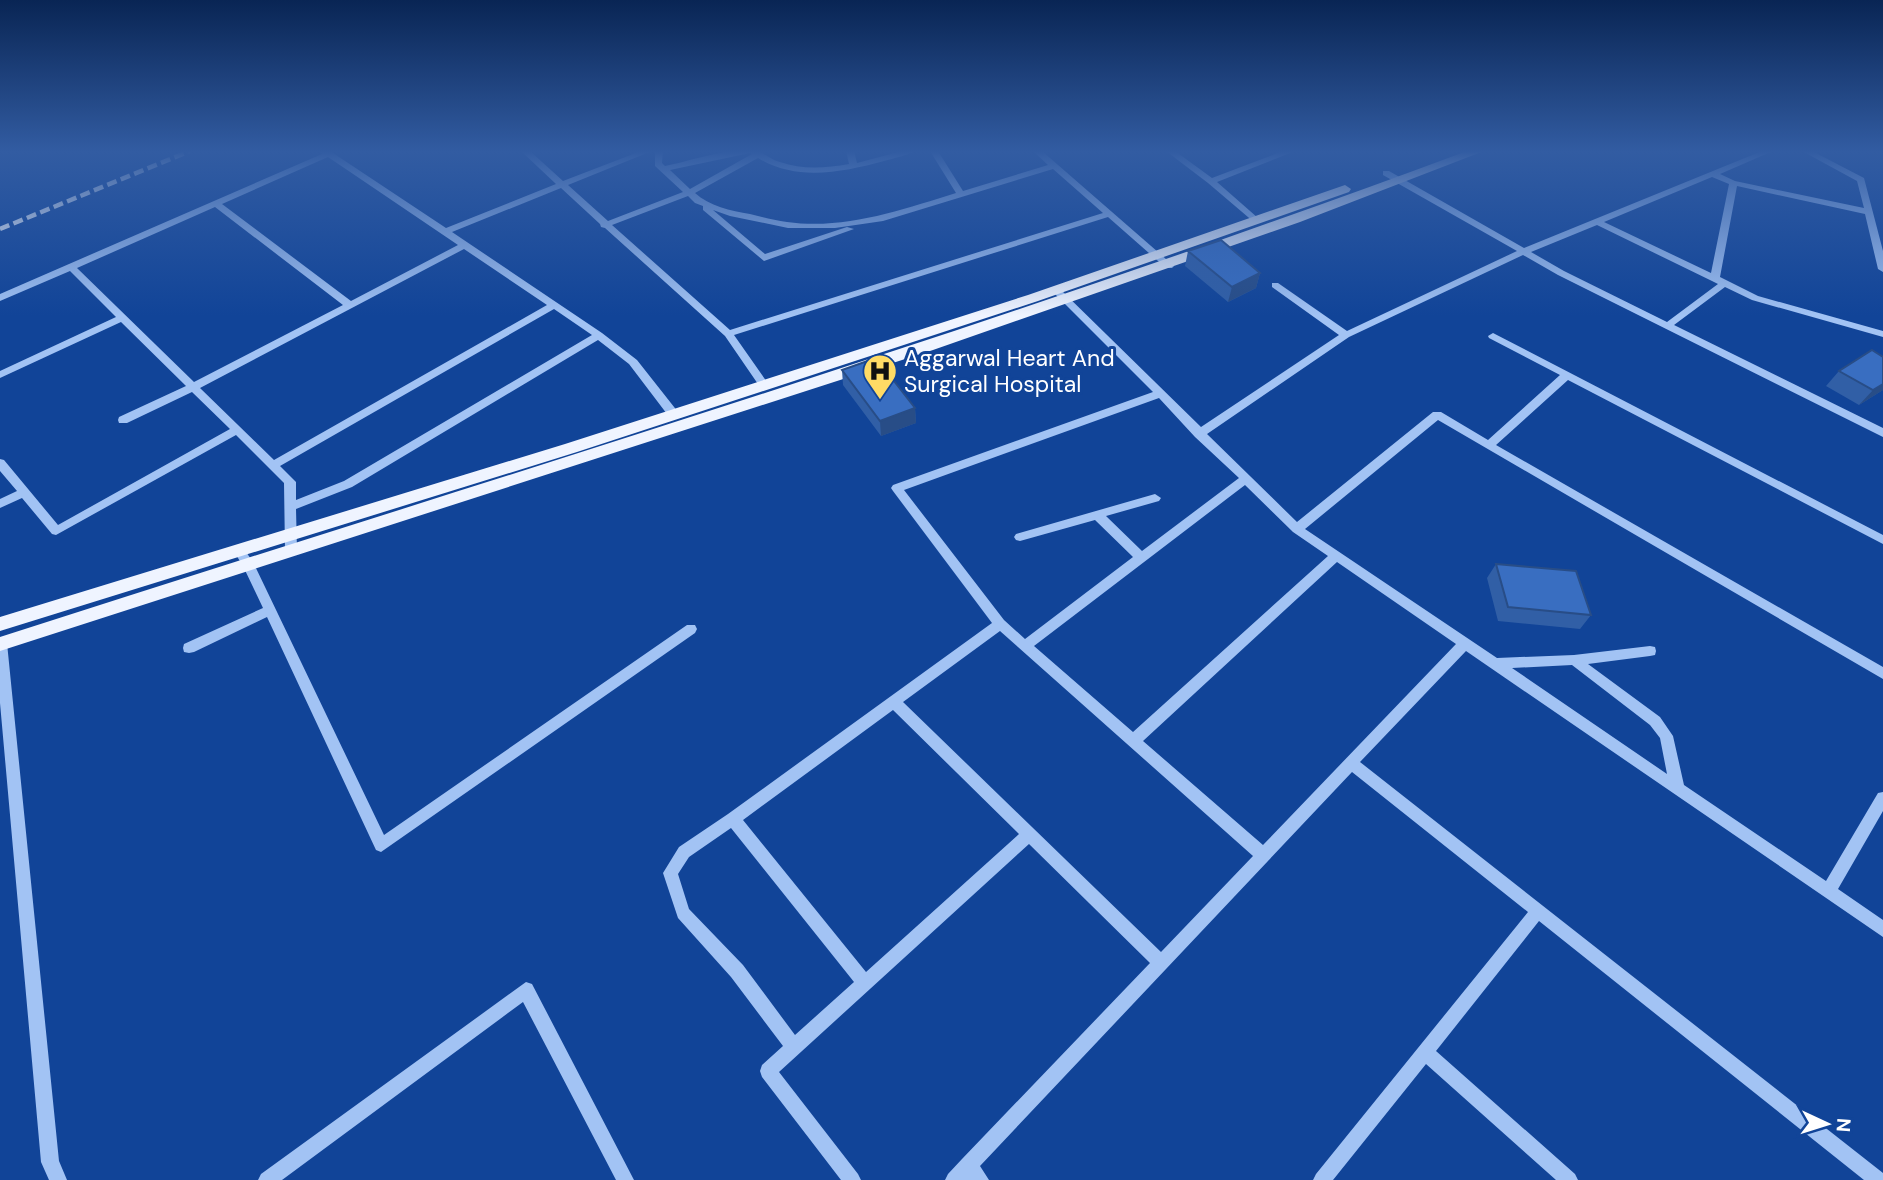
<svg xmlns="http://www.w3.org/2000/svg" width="1883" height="1180" viewBox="0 0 1883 1180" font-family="'DM Sans',sans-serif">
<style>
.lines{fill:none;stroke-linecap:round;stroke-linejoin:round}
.minor{fill:#a2c3f4;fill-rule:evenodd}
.major{fill:#eff4ff;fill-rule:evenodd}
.rail{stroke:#fff;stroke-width:4.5;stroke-dasharray:10 4.5;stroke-linecap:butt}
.wall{fill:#315fa6}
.shaded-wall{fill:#284d87}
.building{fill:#396ec1;stroke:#284d87;stroke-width:2}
.labels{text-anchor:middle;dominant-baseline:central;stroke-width:6;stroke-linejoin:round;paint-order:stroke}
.poi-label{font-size:23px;fill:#fff;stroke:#114498;text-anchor:start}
</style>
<rect width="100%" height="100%" fill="#114498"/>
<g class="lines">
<!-- minor -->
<path class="minor" d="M320,151H330L446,228L556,184L521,151H530L563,181L641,151H652L568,185L608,221L683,192L655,166V151H663L662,163L665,166C691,161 729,147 756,151C764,152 771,160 780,162C803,170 825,168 849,164L846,151H854L857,163L902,151H915C906,156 894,158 884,161C843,172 797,182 758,158L695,193C709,206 731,211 750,214C762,217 774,220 787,222C845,230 901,210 956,193L930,151H938L963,191L1048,165L1033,151H1042L1174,266L1172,268H1166L1108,217L734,335L769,385L764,388L760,387L725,336L605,228L601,227L600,224L561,188L452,232L602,333L637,360L678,412L679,415L678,418H670L629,364L598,340L352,487L296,509L297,551L291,556L285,551L284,483L236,435L56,535L52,534L22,498L0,508V499L17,491L0,471V459L4,460L58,525L230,429L192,392L127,423H119L118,420L119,417L186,386L121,322L0,378V371L116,317L70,271L0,301V294L322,154ZM750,153L752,154L690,189L670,170ZM328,157L458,245L351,301L222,204ZM1053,169L1103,213L730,330L612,225L688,196L695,203L703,206V210L764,261L854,229L847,227L765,254L713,210L730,216L788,228H835L883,221ZM215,207L343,305L194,382L77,268ZM464,249L547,305L274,460L200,388ZM554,309L592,335L344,481L296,500V482L280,466Z
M1166,151H1175L1212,178L1283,151H1295L1217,182L1258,218L1259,220L1255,223L1208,183Z
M1762,151H1773L1720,174L1735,181L1864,208L1857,181L1802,151H1812L1864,178L1883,251V272L1878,269L1865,214L1737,186L1720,277L1758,296L1883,331V337L1752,300L1725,287L1674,325L1883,428V437L1558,275L1523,255L1349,337L1207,434L1297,522L1433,412H1441L1488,440L1560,375L1489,338L1488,336L1493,333L1883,535V544L1568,380L1496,445L1883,667V679L1438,420L1305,529L1497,658L1574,655L1650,646L1655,647L1656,651L1655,655L1650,656L1588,664L1660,717L1673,736L1684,785L1826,881L1878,793L1883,792V811L1838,889L1883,920V937L1466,651L1360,762L1883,1173V1180H1864L1539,921L1436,1051L1575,1174L1578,1180H1556L1426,1064L1333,1180H1313L1316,1174L1528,912L1352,772L980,1166L989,1180H945L948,1174L962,1159L1150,963L1029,844L779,1072L858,1174L861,1180H841L762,1077L760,1071L762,1065L783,1046L731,977L678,918L663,873L679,847L728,814L992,623L893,491L891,488L893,485L1153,392L1053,292V288H1059L1201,427L1339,335L1272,287V283H1278L1347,331L1517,251L1383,175V171H1389L1524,248ZM1712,177L1729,184L1711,273L1604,222ZM1597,225L1712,281L1718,284L1667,322L1564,271L1531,252ZM1159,398L1195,437L1239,478L1142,551L1106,516L1159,501L1161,498L1155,494L1016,534L1014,537L1016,540L1020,541L1095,520L1133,557L1025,639L1004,620L904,490ZM1245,485L1293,532L1328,556L1133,732L1034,646ZM1337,562L1456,644L1263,845L1143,741ZM1000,631L1253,856L1161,952L903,702ZM1572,665L1650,725L1660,738L1667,774L1512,668ZM893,710L1019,834L866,972L743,820ZM731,828L854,982L795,1035L743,965L689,909L678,874L689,857Z
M239,545L243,547L254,564L384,835L687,625H695L697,629L695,633L381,852L376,850L267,617L194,652L189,653L184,652L183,648L184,644L263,608L243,566L233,550Z
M0,638L6,639L7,643L59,1161L67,1180H49L41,1162L0,703Z
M526,982L532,984L634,1180H616L523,1002L282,1180H258L261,1174Z"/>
<!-- major -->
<path class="major" d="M1467,151H1484L1300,222L933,350L0,651V637C491,479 984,331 1467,151Z
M1345,185L1351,189L1349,192L1038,301L577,452L0,631V617L565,444L1028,295Z"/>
<!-- rail -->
<path class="rail" d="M0,229L190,151"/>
</g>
<!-- wall -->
<path class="wall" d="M1188,251L1260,273L1256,288L1228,302L1185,266Z
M1883,357V390L1859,405L1826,386L1839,371Z
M842,370L915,408L916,423L881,436L843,385Z
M1496,564L1591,615L1580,629L1498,621L1487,578Z"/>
<!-- shaded-wall -->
<path class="shaded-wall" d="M1260,273L1256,288L1228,302L1232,287Z
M1883,384V390L1859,405L1873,390Z
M915,408L916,423L881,436L880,421Z"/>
<!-- building -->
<path class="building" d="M1221,240L1260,273L1232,287L1188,251Z
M1872,350L1883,357V384L1873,390L1839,371Z
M876,358L915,408L880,421L842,370Z
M1496,564L1576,571L1591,615L1508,607Z"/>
<!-- sky -->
<linearGradient id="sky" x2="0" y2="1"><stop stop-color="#092554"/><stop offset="0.48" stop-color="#325ca2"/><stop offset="1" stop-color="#325ca2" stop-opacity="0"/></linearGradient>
<rect width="1883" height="316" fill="url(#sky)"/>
<!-- icons -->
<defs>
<g id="hospital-pin" transform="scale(1.75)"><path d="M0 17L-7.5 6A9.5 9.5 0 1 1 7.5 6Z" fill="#ffdb65" stroke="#114498"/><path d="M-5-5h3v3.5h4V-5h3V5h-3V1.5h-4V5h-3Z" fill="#111"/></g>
</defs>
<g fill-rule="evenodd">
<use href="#hospital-pin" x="880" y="371"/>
</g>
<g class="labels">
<!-- poi labels -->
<g class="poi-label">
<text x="904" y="358">Aggarwal Heart And<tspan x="904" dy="26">Surgical Hospital</tspan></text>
</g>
</g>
<!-- north arrow -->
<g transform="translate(1827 1124) rotate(94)" stroke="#114498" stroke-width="5" paint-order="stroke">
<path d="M0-5L12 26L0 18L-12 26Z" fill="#ffffff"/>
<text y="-10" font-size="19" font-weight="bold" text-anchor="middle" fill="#ffffff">N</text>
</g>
</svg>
